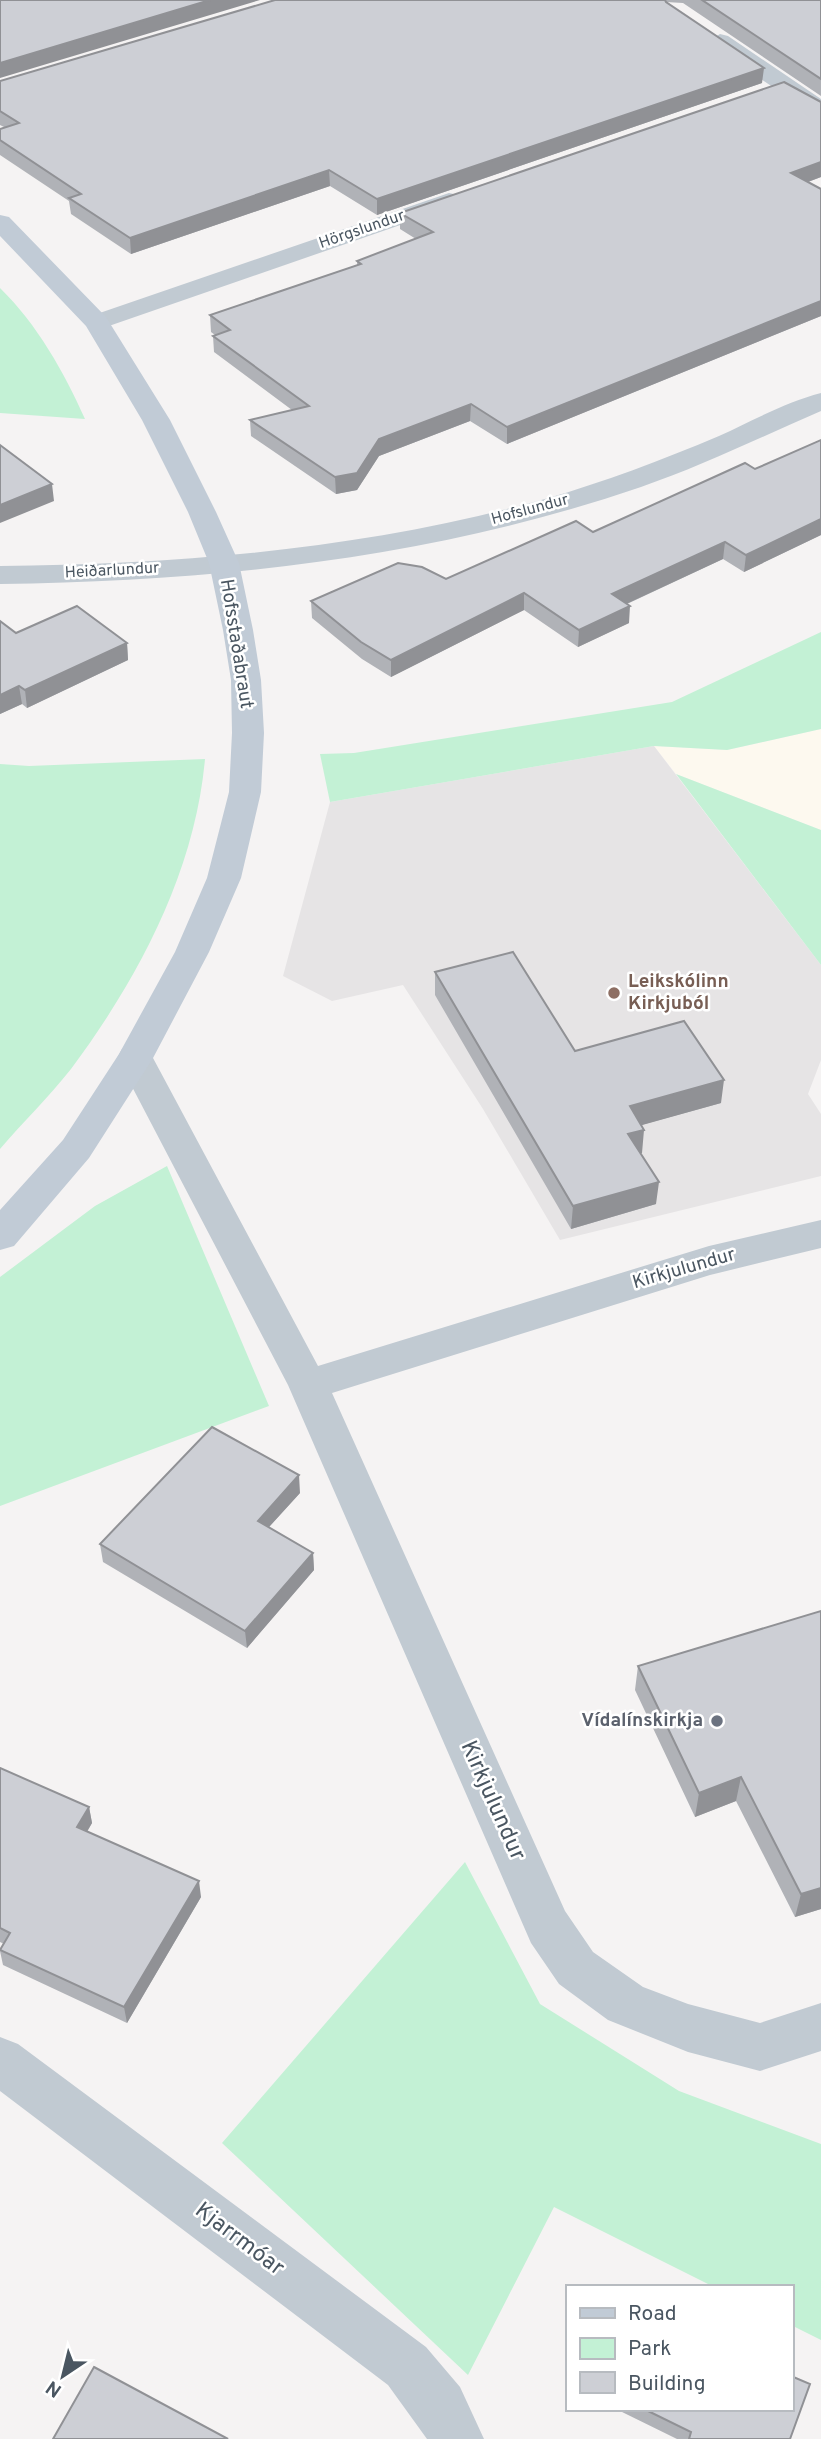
<svg xmlns="http://www.w3.org/2000/svg" width="821" height="2439" viewBox="0 0 821 2439" font-family="Overpass,sans-serif">
<style>
.commercial{fill:#fdf9ef}
.education{fill:#e6e4e5}
.green{fill:#c3f1d5}
.lines{fill:none;stroke-linecap:round;stroke-linejoin:round}
.street{fill:#c1cad2;fill-rule:evenodd}
.secondary{fill:#c1cbd6;fill-rule:evenodd}
.wall{fill:#b0b2b7}
.shaded-wall{fill:#909195}
.building{fill:#cdcfd5;stroke:#909195;stroke-width:2}
.education-dot{fill:#8d6e63;stroke:#fff;stroke-width:2.5}
.worship-dot{fill:#6b7280;stroke:#fff;stroke-width:2.5}
.labels{text-anchor:middle;dominant-baseline:central;stroke-width:5;stroke-linejoin:round;paint-order:stroke}
.far-street-label{font-size:16px;fill:#4a5661;stroke:#fff}
.street-label{font-size:19px;fill:#4a5661;stroke:#fff}
.education-label{font-size:19px;font-weight:bold;fill:#785e54;stroke:#fff;text-anchor:start}
.worship-label{font-size:19px;font-weight:bold;fill:#5b616d;stroke:#fff;text-anchor:end}
.near-street-label{font-size:23px;fill:#4a5661;stroke:#fff}
</style>
<rect width="100%" height="100%" fill="#f5f3f3"/>
<!-- commercial -->
<path class="commercial" d="M821,729V830L676,774L654,746L727,750Z"/>
<!-- education -->
<path class="education" d="M654,746L821,965V1060L808,1094L821,1114V1176L560,1240L483,1109L403,985L332,1001L283,976L330,802Z"/>
<!-- green -->
<path class="green" d="M0,288C37,324 64,372 85,419L0,413Z
M821,632V729L727,750L654,746L330,802L320,754L354,753L672,702Z
M205,759C195,872 138,979 71,1069C49,1097 23,1122 0,1149V764L29,766Z
M676,774L821,830V965Z
M167,1166L269,1406L0,1506V1277L95,1206Z
M465,1862L540,2004L679,2091L821,2144V2340L791,2325V2287H714L554,2207L468,2375L222,2143Z"/>
<g class="lines">
<!-- street -->
<path class="street" d="M720,34L728,36L821,99V116L813,114L712,46L709,41Z
M449,193L458,195L461,200L458,205L106,327H88L84,322L88,317Z
M821,393V411C761,437 702,466 641,487C434,558 217,581 0,584V566C183,564 367,549 545,499C604,482 662,460 719,436C752,421 786,402 821,393Z
M135,1046L148,1049L153,1058L318,1366L709,1246L821,1220V1248L710,1275L332,1393L565,1911L593,1952L643,1987L688,2004L760,2023L821,2003V2051L760,2071L688,2052L608,2020L559,1984L531,1943L288,1385L117,1058L122,1049Z
M0,2037L18,2044L426,2347L460,2387L484,2439H427L388,2385L0,2091Z"/>
<!-- secondary -->
<path class="secondary" d="M0,215L9,217L106,317L170,420L216,512L239,563L253,630L261,680L264,733L261,792L241,878L209,952L153,1058L89,1158L14,1246L0,1250V1210L63,1140L119,1054L175,952L207,878L229,792L232,733L231,680L223,630L209,563L188,512L142,420L86,326L0,236Z"/>
</g>
<!-- wall -->
<path class="wall" d="M275,0H821V96L683,3L666,2L762,83L377,215L330,186L131,254L71,214L69,201L0,155V129L4,127L0,125V81Z
M821,102V177L808,182L821,189V316L507,444L470,421L379,456L357,490L336,494L251,436L250,420L292,410L214,352L213,336L215,335L211,332L210,315L357,265V261L416,239L400,229V213Z
M821,440V535L744,572L723,559L627,604L629,623L578,647L524,610L391,677L362,659L312,618L311,601L446,579L593,532L755,469Z
M0,621L16,633L127,643L128,660L27,708L22,704L0,714Z
M435,972L575,1051L721,1103L641,1125L642,1153H640L656,1204L571,1229L435,995Z
M300,1493L269,1527L313,1553L314,1570L247,1648L103,1562L100,1544Z
M821,1611V1909L795,1917L736,1801L695,1817L635,1690L638,1666Z
M0,1768L89,1807L92,1823L87,1832L201,1897L127,2023L3,1965L0,1951V1949L4,1944L0,1942Z
M620,2409H791L790,2439H677L620,2411Z"/>
<!-- shaded-wall -->
<path class="shaded-wall" d="M210,0H260L0,78V63Z
M764,68L762,83L377,215V199Z
M821,162V177L789,189L791,173Z
M329,170L330,186L131,254L130,238Z
M821,301V316L507,444V427Z
M471,404L470,421L379,456L357,490L336,494L335,477L379,439Z
M52,484L54,501L0,523V505Z
M821,519V535L744,572L746,555Z
M725,542L723,559L611,611L612,594Z
M524,593V610L391,677V660Z
M630,606L629,623L578,647L579,630Z
M127,643L128,660L27,708L25,690Z
M19,686L22,704L0,714V695Z
M724,1080L721,1103L628,1129L630,1106Z
M644,1130L642,1153L626,1157L628,1134Z
M659,1182L656,1204L571,1229L573,1206Z
M299,1475L300,1493L259,1538L258,1521Z
M313,1553L314,1570L247,1648L245,1631Z
M741,1777L736,1801L695,1817L699,1793Z
M89,1807L92,1823L80,1843L77,1827Z
M199,1881L201,1897L127,2023L124,2007Z
M821,1888V1909L795,1917L801,1894Z"/>
<!-- building -->
<path class="building" d="M0,0H210L0,63Z
M275,0H665L666,2L764,68L377,199L329,170L130,238L69,198L81,194L0,140V129L19,123L0,111V81Z
M702,0H821V79Z
M784,82L821,102V162L791,173L821,189V301L507,427L471,404L379,439L357,473L335,477L250,420L309,406L213,336L230,330L210,315L361,264L357,261L433,232L400,213Z
M821,440V519L746,555L725,542L612,594L630,606L579,630L524,593L391,660L361,642L311,601L398,563L422,567L446,579L576,521L593,532L745,463L755,469Z
M0,445L52,484L0,505Z
M77,606L127,643L25,690L19,686L0,695V621L16,633Z
M513,952L575,1051L684,1021L724,1080L630,1106L644,1130L628,1134L659,1182L573,1206L435,972Z
M212,1427L299,1475L258,1521L313,1553L245,1631L100,1544Z
M821,1611V1888L801,1894L741,1777L699,1793L638,1666Z
M0,1768L89,1807L77,1827L199,1881L124,2007L0,1950L10,1933L0,1928Z
M94,2367L228,2439H53Z
M791,2376L810,2384L790,2439H689L691,2432L644,2409H791Z"/>
<!-- markers -->
<circle class="education-dot" cx="614" cy="993" r="7"/>
<circle class="worship-dot" cx="717" cy="1721" r="7"/>
<g class="labels">
<!-- far-street labels -->
<g class="far-street-label">
<text transform="translate(362 230) rotate(-19)">Hörgslundur</text>
<text transform="translate(530 510) rotate(-15)">Hofslundur</text>
<text transform="translate(112 571) rotate(-3)">Heiðarlundur</text>
</g>
<!-- street labels -->
<g class="street-label">
<text transform="translate(236 644) rotate(81)">Hofsstaðabraut</text>
<text transform="translate(684 1269) rotate(-16)">Kirkjulundur</text>
</g>
<!-- education labels -->
<g class="education-label">
<text x="628" y="982">Leikskólinn<tspan x="628" dy="22">Kirkjuból</tspan></text>
</g>
<!-- worship labels -->
<g class="worship-label">
<text x="703" y="1721">Vídalínskirkja</text>
</g>
<!-- near-street labels -->
<g class="near-street-label">
<text transform="translate(492 1801) rotate(66)">Kirkjulundur</text>
<text transform="translate(239 2240) rotate(37)">Kjarrmóar</text>
</g>
</g>
<!-- legend -->
<rect x="566" y="2285" width="228" height="126" fill="#ffffff" stroke="#b7bbc0" stroke-width="2"/>
<rect x="580" y="2308" width="35" height="10" fill="#c1cbd6" stroke="#b7bbc0" stroke-width="2"/>
<text x="628" y="2320" font-size="21" fill="#4a5661">Road</text>
<rect x="580" y="2338" width="35" height="21" fill="#c3f1d5" stroke="#b7bbc0" stroke-width="2"/>
<text x="628" y="2355" font-size="21" fill="#4a5661">Park</text>
<rect x="580" y="2372" width="35" height="21" fill="#cdcfd5" stroke="#b7bbc0" stroke-width="2"/>
<text x="628" y="2390" font-size="21" fill="#4a5661">Building</text>
<!-- north arrow -->
<g transform="translate(63 2376) rotate(215)" stroke="#ffffff" stroke-width="5" paint-order="stroke">
<path d="M0-5L12 26L0 18L-12 26Z" fill="#4a5661"/>
<text y="-10" font-size="19" font-weight="bold" text-anchor="middle" fill="#4a5661">N</text>
</g>
</svg>
